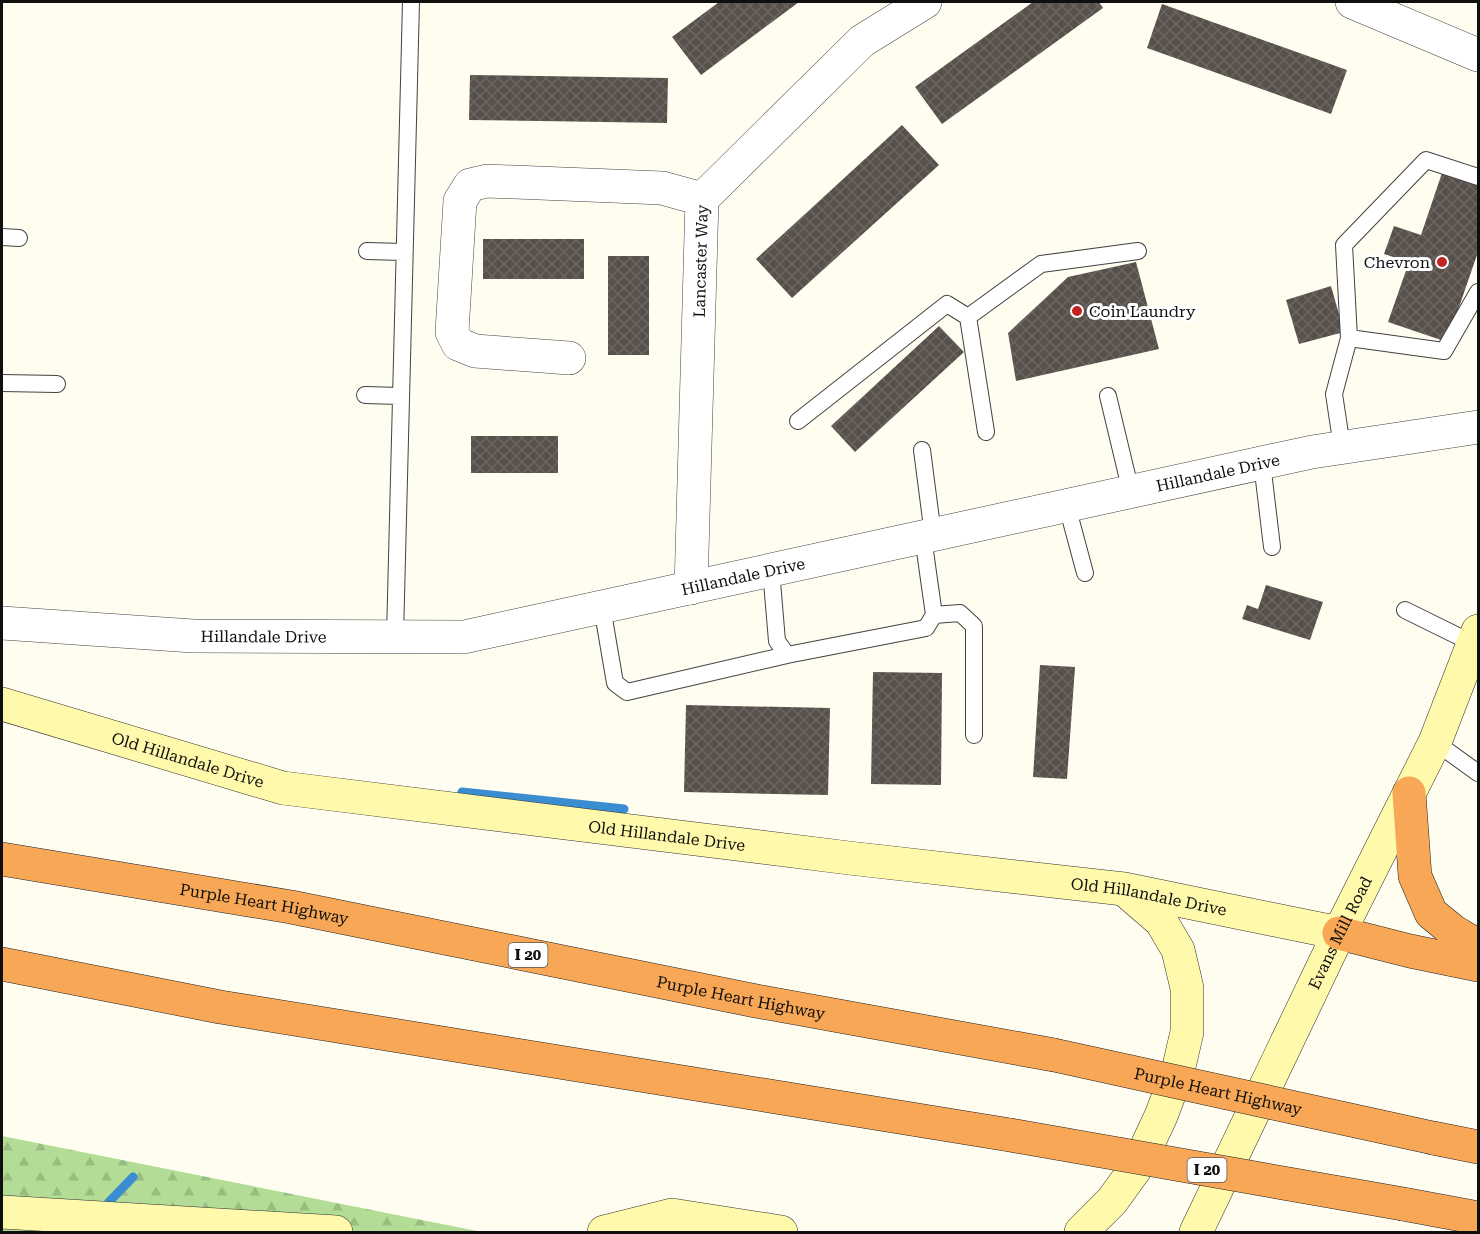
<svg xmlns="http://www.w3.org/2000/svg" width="1480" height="1234" viewBox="0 0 1480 1234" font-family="'Roboto Serif',serif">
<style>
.forest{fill:url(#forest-firs)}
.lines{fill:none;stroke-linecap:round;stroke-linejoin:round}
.stream{stroke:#398dd0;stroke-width:9}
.building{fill:url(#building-cross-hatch)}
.lane-casing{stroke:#424242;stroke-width:18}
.street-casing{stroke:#424242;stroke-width:34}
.secondary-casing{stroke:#313131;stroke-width:34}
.highway-casing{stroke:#202020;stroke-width:34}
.lane{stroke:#fff;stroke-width:16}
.street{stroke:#fff;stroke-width:33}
.secondary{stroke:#fff9ab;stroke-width:33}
.highway{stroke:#f7a756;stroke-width:33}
.highway-bridge-casing{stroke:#202020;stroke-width:34;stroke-linecap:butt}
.highway-bridge{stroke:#f7a756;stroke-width:33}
.poi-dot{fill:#c22323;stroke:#fff;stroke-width:2}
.labels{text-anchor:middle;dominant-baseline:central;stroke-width:6;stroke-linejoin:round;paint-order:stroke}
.shield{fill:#fff;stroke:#575757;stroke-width:1.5}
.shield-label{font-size:15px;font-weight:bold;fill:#0f0f0f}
.street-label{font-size:16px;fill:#0f0f0f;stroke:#fff}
.poi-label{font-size:16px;fill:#0f0f0f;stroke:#fff;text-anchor:end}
</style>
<defs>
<pattern id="forest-firs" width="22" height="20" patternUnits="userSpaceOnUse" patternTransform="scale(1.5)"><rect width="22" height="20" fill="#b3dc97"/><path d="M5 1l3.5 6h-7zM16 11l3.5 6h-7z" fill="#99bc81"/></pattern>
<pattern id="building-cross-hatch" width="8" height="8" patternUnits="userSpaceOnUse" patternTransform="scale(1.5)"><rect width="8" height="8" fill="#58504b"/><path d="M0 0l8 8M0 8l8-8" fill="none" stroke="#6b6561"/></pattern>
</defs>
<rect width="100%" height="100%" fill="#fffdf0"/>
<!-- forest -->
<path class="forest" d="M2,1136L482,1232H2Z"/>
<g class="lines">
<!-- stream -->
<path class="stream" d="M462,792L624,809
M108,1203L133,1177"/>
</g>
<!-- building -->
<path class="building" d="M719,2H799L701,75L672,37Z
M1033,2H1099L1103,8L942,124L915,87Z
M1162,4L1347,70L1331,114L1147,48Z
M470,75L668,78L667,123L469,120Z
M902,125L939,165L792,298L756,259Z
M1443,170L1478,182V252L1447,342L1388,322L1409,262L1384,254L1394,226L1421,235Z
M483,239H584V279H483Z
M608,256H649V355H608Z
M1136,262L1159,349L1016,381L1008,333L1068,277Z
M1331,286L1344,332L1299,344L1286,300Z
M939,326L964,352L855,452L831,426Z
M471,436H558V473H471Z
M1266,585L1323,602L1310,640L1242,619L1247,605L1258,609Z
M1040,665L1075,667L1067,779L1033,777Z
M873,672L942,673L941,785L871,784Z
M686,705L830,708L828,795L684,792Z"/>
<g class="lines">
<!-- lane casing -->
<g class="lane-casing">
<path id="lane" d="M2,237L19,238
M367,251L403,252
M1349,338L1444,351L1478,292
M2,383L57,384
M365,395L400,396
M1108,396L1131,492
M798,421L947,304L968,317
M986,432L968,317L1041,264L1138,251
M1342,447L1334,394L1349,338L1344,245L1426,160L1478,177
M922,450L933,535
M1262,463L1272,547
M1067,506L1085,573
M771,570L777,641L787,655L926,628L934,615L923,537
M602,607L615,683L627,692L787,655
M1405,610L1478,646
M934,615L960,613L974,626V735
M395,637L411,2
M1435,742L1478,773"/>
</g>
<!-- street casing -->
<g class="street-casing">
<g id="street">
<path d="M1352,2L1478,55"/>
<path d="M569,358L475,351L458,344L452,332L460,201L470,185L487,181L662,188L702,199"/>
<path id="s1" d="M691,588L702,199L862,41L925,2"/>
<path id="s2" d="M2,623L193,636L464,637L1312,452L1478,427"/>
</g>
</g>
<!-- secondary casing -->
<g class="secondary-casing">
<g id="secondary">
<path id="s3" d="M2,704L283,788L849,858L1124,889L1339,933"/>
<path d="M2,1212L336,1232"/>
<path d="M604,1232L672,1215L781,1232"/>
<path d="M1081,1232L1112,1201L1138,1165L1161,1116L1178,1071L1187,1032V988L1178,950L1161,921L1125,890"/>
<path id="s4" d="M1196,1232L1339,933L1435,742L1478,631"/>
</g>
</g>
<!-- highway casing -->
<g class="highway-casing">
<g id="highway">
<path d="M1409,793L1415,876L1431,913L1453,931L1478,946"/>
<path id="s5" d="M2,859L291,907L756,1001L1054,1055"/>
<path d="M1339,933L1410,951L1478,965"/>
<path d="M2,964L220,1007L1010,1135"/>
<path d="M1433,1138L1478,1147"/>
<path d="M1403,1204L1478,1218"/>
</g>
</g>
<!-- lane -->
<use href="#lane" class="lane"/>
<!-- street -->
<use href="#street" class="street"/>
<!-- secondary -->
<use href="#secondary" class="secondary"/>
<!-- highway -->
<use href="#highway" class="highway"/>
<!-- highway-bridge casing -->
<g class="highway-bridge-casing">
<g id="highway-bridge">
<path id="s6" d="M1054,1055L1433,1138"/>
<path d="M1010,1135L1403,1204"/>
</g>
</g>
<!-- highway-bridge -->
<use href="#highway-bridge" class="highway-bridge"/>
</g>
<!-- markers -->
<g class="poi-dot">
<circle cx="1442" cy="262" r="6"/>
<circle cx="1077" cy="311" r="6"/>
</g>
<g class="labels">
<!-- shield labels -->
<g class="shield">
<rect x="508.5" y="943" width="39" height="24" rx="4.5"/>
<rect x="1187.5" y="1158" width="39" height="24" rx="4.5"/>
</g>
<g class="shield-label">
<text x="528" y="955">I 20</text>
<text x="1207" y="1170">I 20</text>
</g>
<!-- street labels -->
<g class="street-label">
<text stroke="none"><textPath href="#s1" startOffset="327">Lancaster Way</textPath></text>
<text stroke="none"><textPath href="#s2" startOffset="1234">Hillandale Drive</textPath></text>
<text stroke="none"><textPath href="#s2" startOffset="748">Hillandale Drive</textPath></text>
<text stroke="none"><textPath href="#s2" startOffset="262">Hillandale Drive</textPath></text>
<text stroke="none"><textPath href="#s3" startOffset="194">Old Hillandale Drive</textPath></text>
<text stroke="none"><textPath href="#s3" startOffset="680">Old Hillandale Drive</textPath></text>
<text stroke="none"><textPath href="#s3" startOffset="1166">Old Hillandale Drive</textPath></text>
<text stroke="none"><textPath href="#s5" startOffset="266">Purple Heart Highway</textPath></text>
<text stroke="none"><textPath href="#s4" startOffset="332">Evans Mill Road</textPath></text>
<text stroke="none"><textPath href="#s5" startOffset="752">Purple Heart Highway</textPath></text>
<text stroke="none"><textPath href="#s6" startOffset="168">Purple Heart Highway</textPath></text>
</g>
<!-- poi labels -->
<g class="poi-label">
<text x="1430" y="262">Chevron</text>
<text x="1089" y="311" text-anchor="start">Coin Laundry</text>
</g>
</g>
<!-- border -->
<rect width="1480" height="1234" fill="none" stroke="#0f0f0f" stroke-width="6"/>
</svg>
